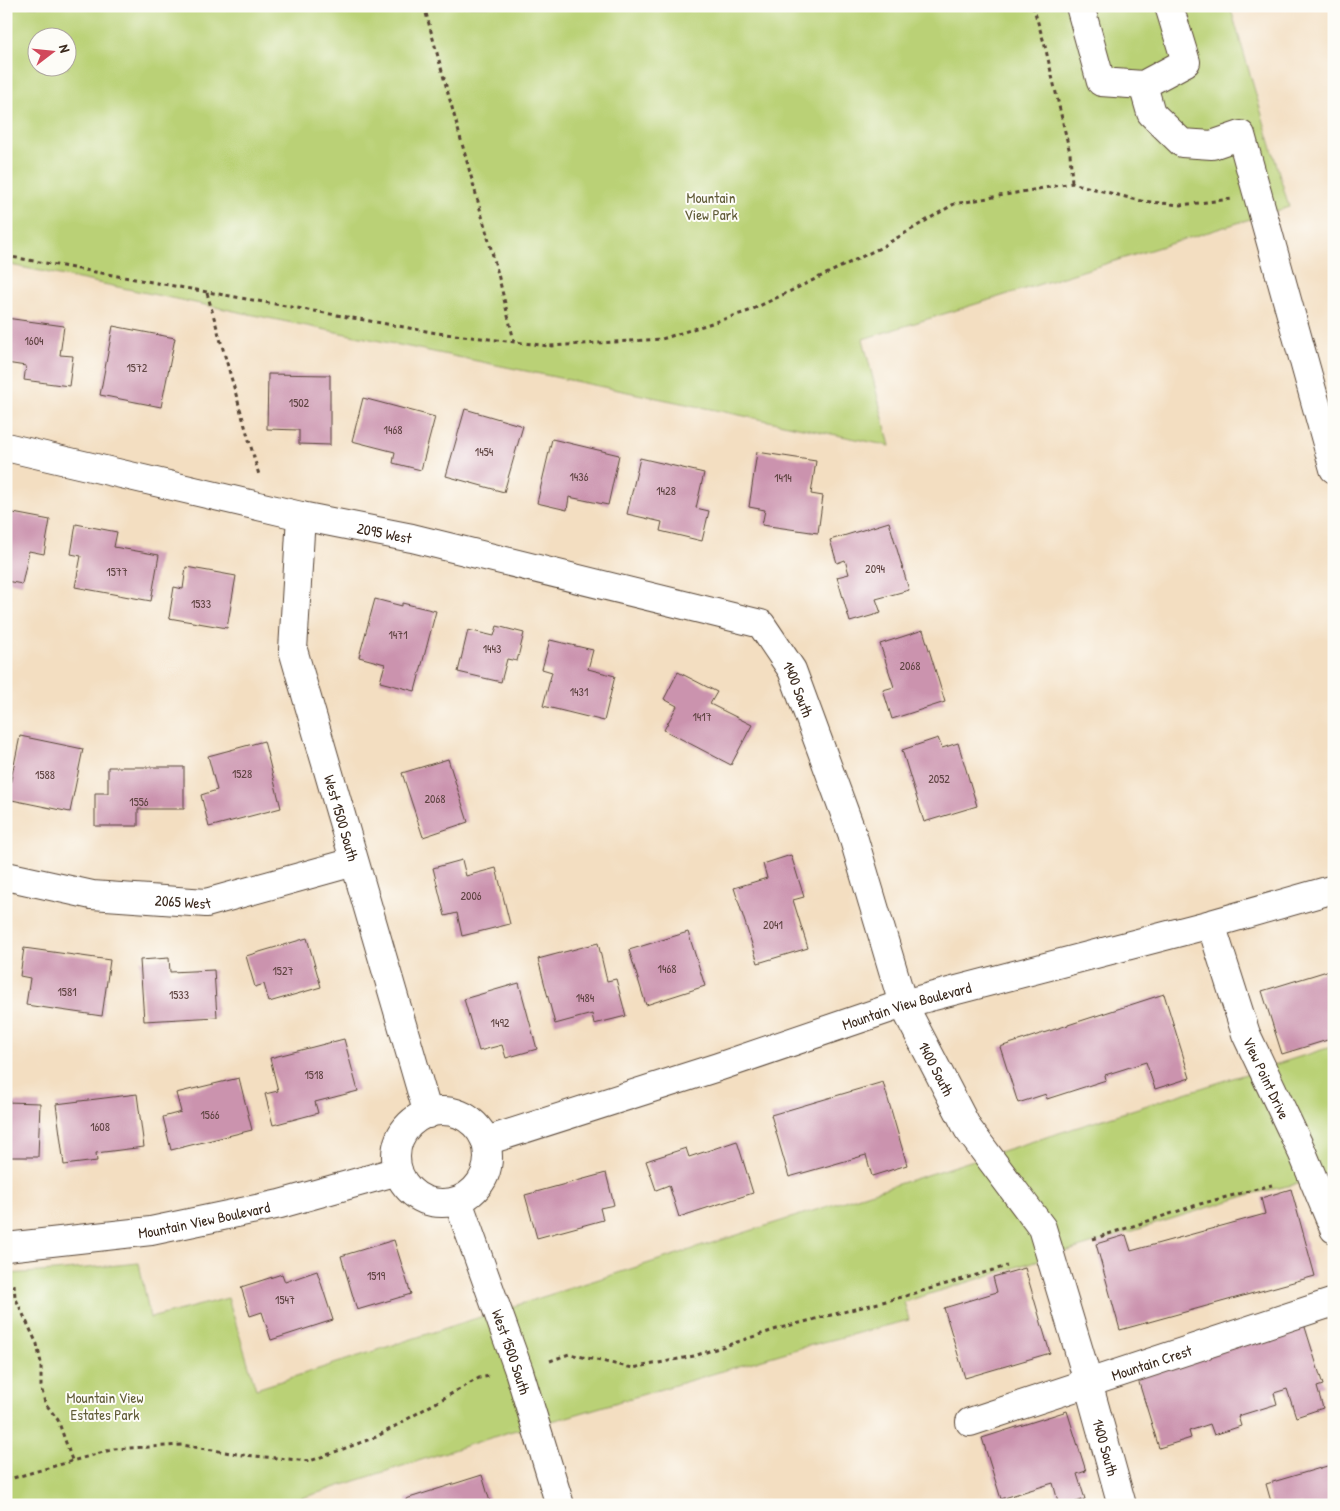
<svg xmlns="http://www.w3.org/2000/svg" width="1340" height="1511" viewBox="0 0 1340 1511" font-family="'Patrick Hand',sans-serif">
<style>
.green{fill:#bad176;stroke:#7a7e4a;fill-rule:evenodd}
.building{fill:#cb93ae}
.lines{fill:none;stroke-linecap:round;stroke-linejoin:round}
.minor-casing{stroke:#574536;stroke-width:30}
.path{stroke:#574536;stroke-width:3;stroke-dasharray:4 4;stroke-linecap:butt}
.minor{stroke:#fff;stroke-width:28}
.labels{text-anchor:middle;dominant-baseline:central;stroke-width:4;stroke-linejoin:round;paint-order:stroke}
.number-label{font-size:12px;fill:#5f4442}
.park-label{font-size:15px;fill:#615c38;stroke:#fdfcf7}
.street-label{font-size:15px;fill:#3b2a1e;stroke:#fdfcf7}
</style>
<rect width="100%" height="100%" fill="#fdfcf7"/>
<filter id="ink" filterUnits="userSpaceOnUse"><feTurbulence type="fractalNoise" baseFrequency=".02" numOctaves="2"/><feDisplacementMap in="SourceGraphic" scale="10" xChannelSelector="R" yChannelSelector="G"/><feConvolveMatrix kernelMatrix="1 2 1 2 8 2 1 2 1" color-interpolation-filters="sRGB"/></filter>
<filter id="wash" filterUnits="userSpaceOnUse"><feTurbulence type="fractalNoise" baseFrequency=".0096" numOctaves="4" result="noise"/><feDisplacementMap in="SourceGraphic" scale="20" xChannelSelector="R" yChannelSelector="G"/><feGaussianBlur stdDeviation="1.12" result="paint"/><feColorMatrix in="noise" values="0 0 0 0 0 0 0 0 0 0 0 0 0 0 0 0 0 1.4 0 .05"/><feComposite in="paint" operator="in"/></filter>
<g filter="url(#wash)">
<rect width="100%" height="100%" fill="#f3dec1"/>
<!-- green -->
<path class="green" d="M6,6H1230L1289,207L863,339L890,446L6,264ZM38,38H68V68H38Z
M1334,1046V1171L1302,1183L1255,1193L904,1302L909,1320L800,1348L567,1417L509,1432L280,1505H6V1274L55,1271L139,1263L150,1318L228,1298L256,1389C615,1273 974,1160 1334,1046Z"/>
<g id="blocks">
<!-- building -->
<path class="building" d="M6,318L64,326L60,355L73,356L69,386L24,380L26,366L6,363Z
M113,326L175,338L161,407L100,395Z
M268,374L330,375V445L299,444V430L267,429Z
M363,398L435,417L421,470L393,463L395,452L352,441Z
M465,409L523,426L504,492L446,476Z
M552,439L619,455L608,505L569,497L567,510L537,503Z
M757,452L816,461L811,494L823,496L818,533L762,525L765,510L749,507Z
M640,458L704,473L696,508L709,511L702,541L660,531L662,522L627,514Z
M8,512L50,520L44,554L29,551L22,584L6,581V522Z
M889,522L909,590L876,599L881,613L850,622L837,577L849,574L845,560L837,563L830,540Z
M76,524L117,532L114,547L159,555L151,601L75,587L81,556L71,554Z
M186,567L236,576L227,628L169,618L174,587L183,589Z
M375,599L402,606V603L436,611L415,691L380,682L385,664L359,657Z
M497,626L524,633L517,661L507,659L501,682L458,672L468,630L494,636Z
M923,630L945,702L892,719L883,690L894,687L880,644Z
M550,640L593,650L588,669L615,676L604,721L543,706L552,672L542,669Z
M678,672L717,692L710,704L752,725L731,765L664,730L677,706L664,699Z
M20,736L83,749L70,812L7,799Z
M938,738L942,748L958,743L977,806L924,822L902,750Z
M264,741L281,808L209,827L201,795L217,790L208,756Z
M448,759L468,822L423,837L402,773Z
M108,767H184V809H138V826H95V793H108Z
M791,855L804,897L793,900L808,948L758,963L734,888L767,878L763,864Z
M462,860L466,876L496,868L510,924L462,936L457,913L445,916L433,868Z
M688,932L705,986L646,1005L629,950Z
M307,938L321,987L269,1002L264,984L255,987L246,956Z
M598,943L607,981L616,979L626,1016L594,1024L592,1014L555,1024L538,959Z
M24,948L110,960L102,1016L26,1005L30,978L20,976Z
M169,958L170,972L214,970L217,1017L144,1021L140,960Z
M1327,971L1334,993V1038L1282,1054L1262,991Z
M519,983L537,1049L506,1058L502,1045L479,1051L464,999Z
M1164,994L1190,1078L1155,1089L1146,1062L1105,1075L1106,1080L1047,1099L1046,1094L1018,1103L1000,1047Z
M344,1039L358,1091L315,1102L318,1113L273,1125L265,1094L278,1091L270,1058Z
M239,1078L252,1130L171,1150L163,1117L181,1112L176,1093Z
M883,1082L907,1165L872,1176L866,1155L789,1177L771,1115Z
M137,1094L144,1147L96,1153L97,1161L64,1165L56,1104Z
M6,1102L40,1103L38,1157H6Z
M737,1141L753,1193L679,1217L669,1185L656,1190L646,1161L686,1148L689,1157Z
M606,1173L614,1205L600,1208L603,1220L537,1238L525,1195Z
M1291,1189L1315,1276L1120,1330L1096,1244L1126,1235L1131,1251L1265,1214L1261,1198Z
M394,1240L411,1294L357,1310L341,1256Z
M1025,1268L1050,1353L965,1378L944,1308L997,1292L993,1277Z
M317,1271L333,1320L271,1340L262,1312L250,1316L241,1287L282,1274L285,1282Z
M1304,1324L1323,1385L1317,1387L1323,1408L1296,1417L1287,1389L1274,1393L1277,1404L1238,1416L1241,1426L1214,1435L1210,1424L1189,1431L1191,1438L1159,1448L1137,1376Z
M1067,1411L1086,1471L1077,1474L1085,1499L1067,1505H1059L1053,1483L1001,1499L982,1438Z
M1334,1464V1505H1272L1266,1484Z
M482,1475L491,1505H407L406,1499Z"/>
</g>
</g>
<g filter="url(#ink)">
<use href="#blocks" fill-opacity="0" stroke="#574536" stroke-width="1"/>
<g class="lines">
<!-- minor casing -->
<g class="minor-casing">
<g id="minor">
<path d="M1080,6L1101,82L1143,85L1186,62L1169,6"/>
<path d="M1143,85L1151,113L1182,143L1212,145L1241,135L1334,469"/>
<path id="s1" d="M6,447L301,516L412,538L761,624L792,670L852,833L903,1004L968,1129L1042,1228L1082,1361L1122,1505"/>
<path id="s2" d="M301,516L293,650L428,1114"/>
<path id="s3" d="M6,876L92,895L206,903L354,862"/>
<path id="s4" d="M1211,924L1246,1034L1302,1152L1334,1229"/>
<circle cx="442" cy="1157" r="46"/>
<path id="s5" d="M486,1141L718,1067L903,1004L1211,924L1334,889"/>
<path id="s6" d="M458,1201L519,1371L560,1505"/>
<path id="s7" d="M6,1247L151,1231L280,1204L398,1171"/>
<path id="s8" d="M970,1422L1334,1302"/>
</g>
</g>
<!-- path -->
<path class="path" d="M424,6L498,274L514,341
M1033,6L1045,46L1070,153L1072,183
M6,256L437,333L549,346L662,339L749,311L880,248L954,204L1072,183L1141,201L1181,205L1232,199
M207,293L259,475
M1093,1239L1200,1204L1272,1185
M14,1284L15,1297L37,1344L41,1363V1386L45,1403L58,1420L72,1460
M550,1361L569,1354L633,1368L694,1356L780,1328L902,1297L1007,1266
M6,1480L114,1449L182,1445L243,1455L310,1461L376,1437L479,1378L490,1376"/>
<!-- minor -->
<use href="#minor" class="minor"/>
</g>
</g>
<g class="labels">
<!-- number labels -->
<g class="number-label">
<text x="34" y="340">1604</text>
<text x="137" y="367">1572</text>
<text x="299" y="402">1502</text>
<text x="393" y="429">1468</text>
<text x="484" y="451">1454</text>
<text x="579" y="476">1436</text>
<text x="783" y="477">1414</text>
<text x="666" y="490">1428</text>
<text x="875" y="568">2094</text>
<text x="117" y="571">1577</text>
<text x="201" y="603">1533</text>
<text x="398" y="634">1471</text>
<text x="492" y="648">1443</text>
<text x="910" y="665">2068</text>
<text x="579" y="691">1431</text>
<text x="702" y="716">1417</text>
<text x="242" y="773">1528</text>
<text x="45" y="774">1588</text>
<text x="939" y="778">2052</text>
<text x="435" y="798">2068</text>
<text x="139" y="801">1556</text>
<text x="471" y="895">2006</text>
<text x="773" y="924">2041</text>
<text x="667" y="968">1468</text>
<text x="283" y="970">1527</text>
<text x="67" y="991">1581</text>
<text x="179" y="994">1533</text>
<text x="585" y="997">1484</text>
<text x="500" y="1022">1492</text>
<text x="314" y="1074">1518</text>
<text x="210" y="1114">1566</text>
<text x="100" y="1126">1608</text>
<text x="376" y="1275">1519</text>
<text x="285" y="1299">1547</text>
</g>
<!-- park labels -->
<g class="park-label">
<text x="711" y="197">Mountain<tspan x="711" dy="17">View Park</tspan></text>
<text x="105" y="1397">Mountain View<tspan x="105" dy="17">Estates Park</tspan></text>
</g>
<!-- street labels -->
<g class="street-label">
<text stroke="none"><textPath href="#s1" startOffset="388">2095 West</textPath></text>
<text stroke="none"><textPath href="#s1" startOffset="851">1400 South</textPath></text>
<text stroke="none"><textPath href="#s2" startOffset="309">West 1500 South</textPath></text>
<text stroke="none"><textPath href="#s3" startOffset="179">2065 West</textPath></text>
<text stroke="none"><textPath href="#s5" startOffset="442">Mountain View Boulevard</textPath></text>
<text stroke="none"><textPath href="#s1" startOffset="1256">1400 South</textPath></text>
<text stroke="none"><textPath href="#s4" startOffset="164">View Point Drive</textPath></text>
<text stroke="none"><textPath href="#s7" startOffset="200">Mountain View Boulevard</textPath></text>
<text stroke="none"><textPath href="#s6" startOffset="160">West 1500 South</textPath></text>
<text stroke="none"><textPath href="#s8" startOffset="191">Mountain Crest</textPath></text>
<text stroke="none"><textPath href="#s1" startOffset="1676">1400 South</textPath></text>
</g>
</g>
<!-- margin -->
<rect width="1340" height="1511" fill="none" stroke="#fdfcf7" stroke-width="25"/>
<!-- north arrow -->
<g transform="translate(52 52) rotate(74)"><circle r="24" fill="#fdfcf7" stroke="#afa8a0"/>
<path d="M0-4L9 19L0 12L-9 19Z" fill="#d1495b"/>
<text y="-8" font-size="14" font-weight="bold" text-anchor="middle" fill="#3b2a1e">N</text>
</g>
</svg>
